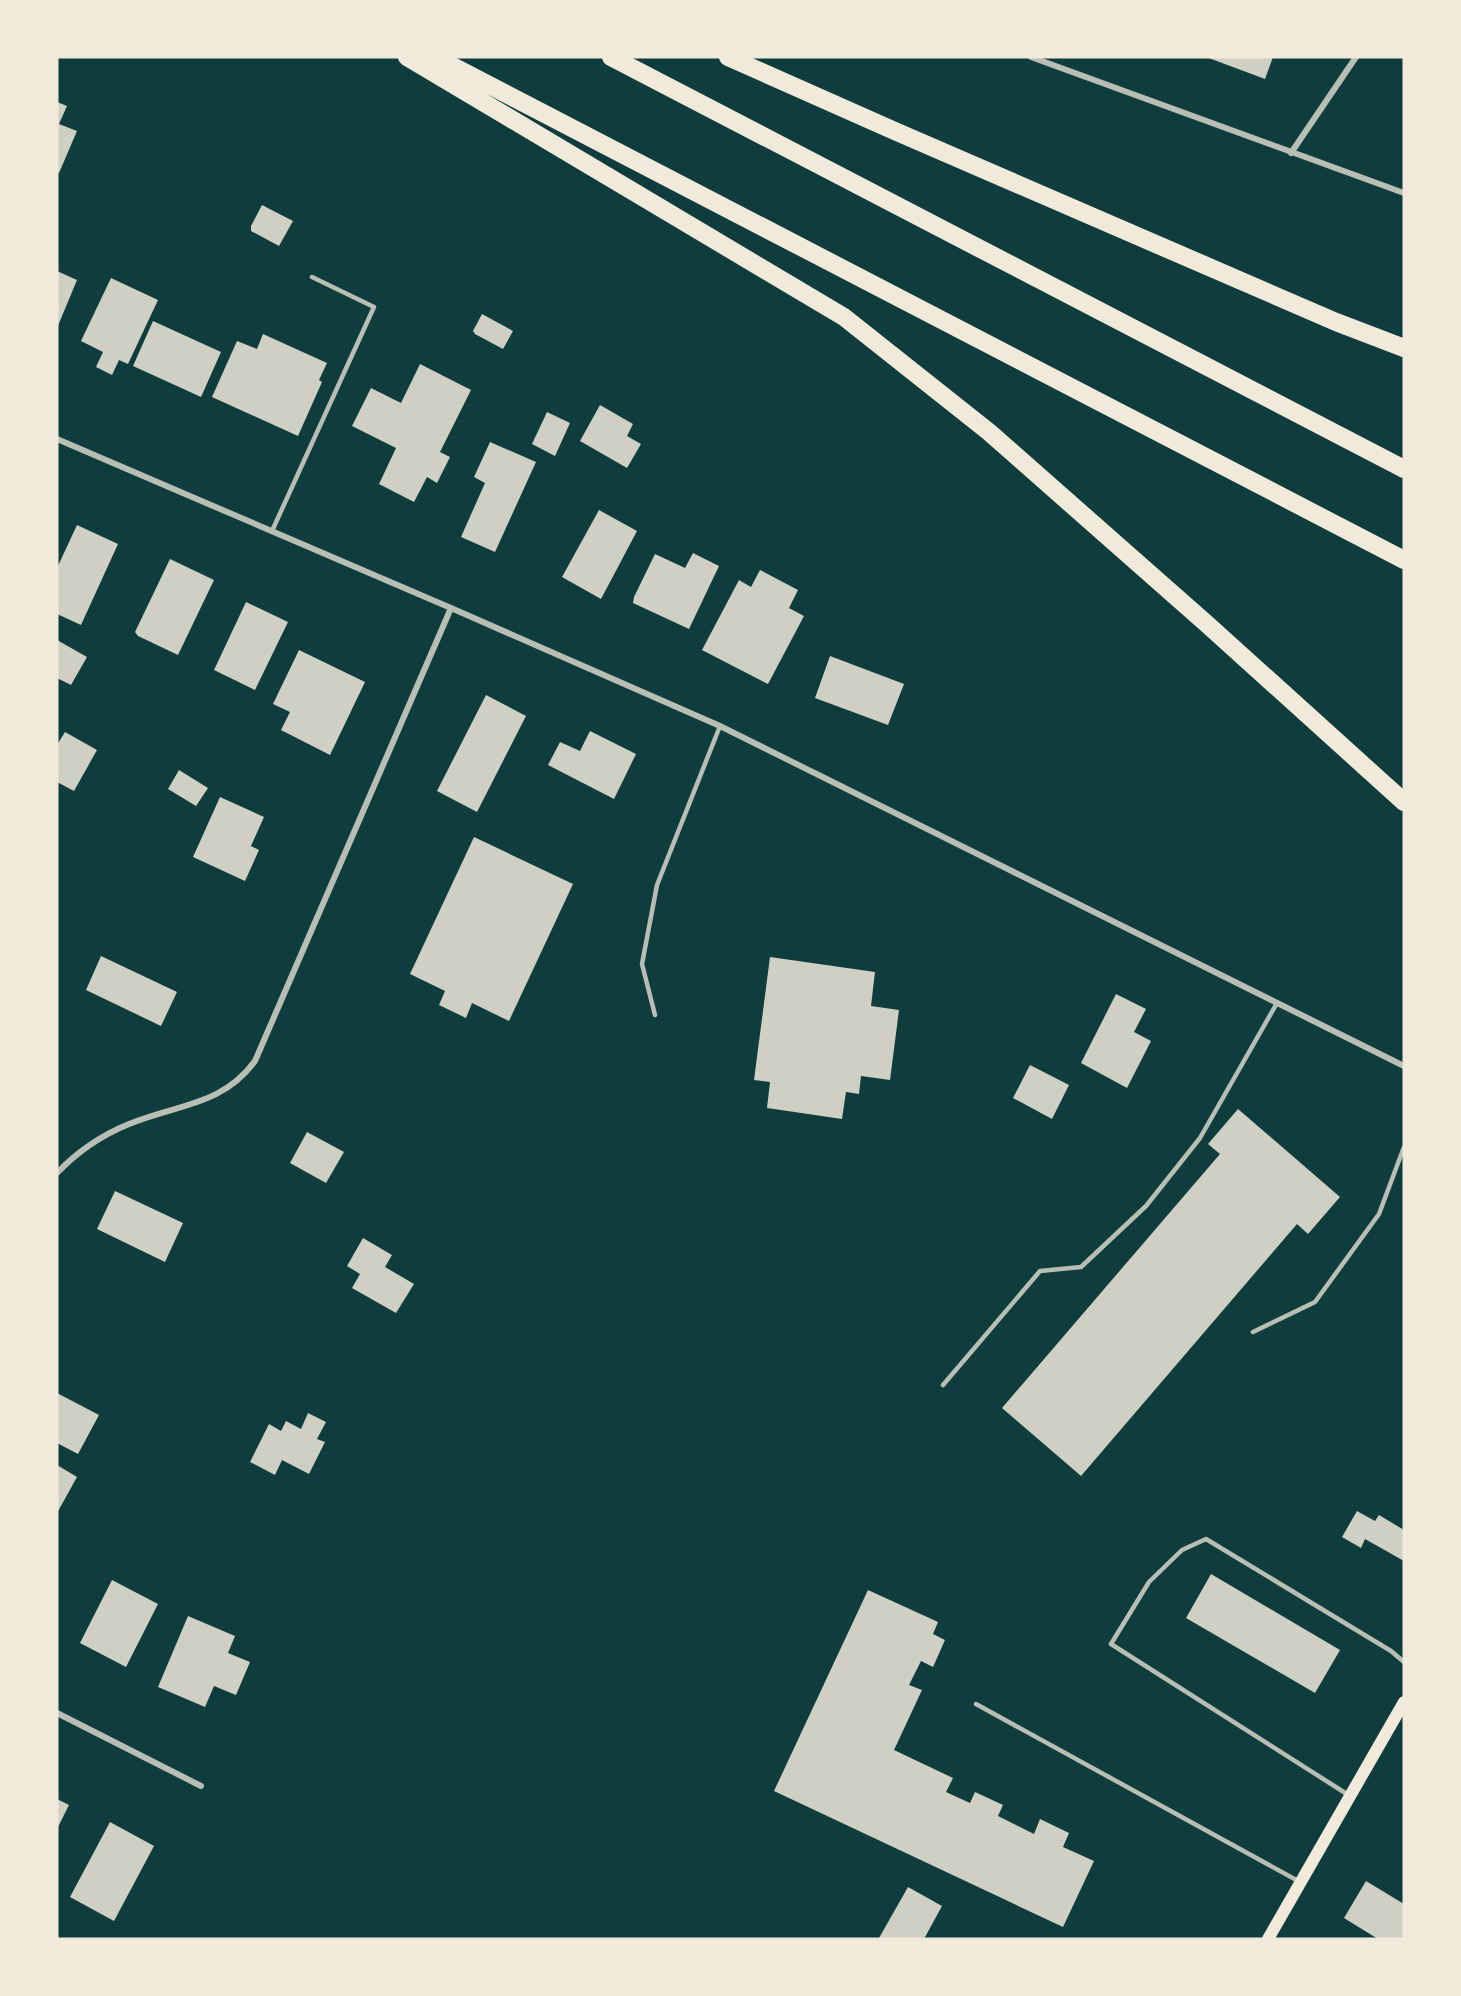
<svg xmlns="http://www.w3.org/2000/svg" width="1461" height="1996" viewBox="0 0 1461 1996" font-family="Jost,sans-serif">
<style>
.building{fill:#cfcfc3}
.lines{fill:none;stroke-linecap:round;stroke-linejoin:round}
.service{stroke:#b8beb3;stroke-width:4.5}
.minor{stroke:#b8beb3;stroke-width:6}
.secondary{stroke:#f1e9da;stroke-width:12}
.motorway{stroke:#f1e9da;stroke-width:18}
</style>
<rect width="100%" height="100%" fill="#0f3d3e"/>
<!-- building -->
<path class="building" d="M1206,57H1273L1265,79Z
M57,102L67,106L59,124L77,131L59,173L57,172Z
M262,205L293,221L279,246L251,231V226Z
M57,271L77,280L57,328Z
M111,278L158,300L128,364L119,360L112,375L96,367L103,352L81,341Z
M482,314L513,331L503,349L475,334L473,331Z
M153,321L221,352L201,397L133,366Z
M263,334L327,363L319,380L322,382L298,436L212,397L237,341L257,349Z
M420,364L471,390L440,452L450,457L437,483L427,477L414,502L379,484L396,448L352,426L371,388L401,403Z
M600,405L633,424L627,436L641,444L627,468L580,441Z
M547,412L570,423L555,456L532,444Z
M490,442L536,462L495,552L461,537L485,483L474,477Z
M599,510L637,531L601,599L562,577Z
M77,525L118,544L81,625L57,614V568Z
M693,553L719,566L689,629L633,603L634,597L655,554L685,568Z
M170,559L214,580L178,655L138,636L135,632Z
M760,570L798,590L789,608L804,616L768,684L702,650L739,580L751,587Z
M246,602L288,622L255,690L214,670Z
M57,640L87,657L71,685L57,678Z
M299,650L365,682L330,755L281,730L290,712L273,704Z
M830,656L904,684L888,725L815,698Z
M486,695L526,716L477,812L437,791Z
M590,731L636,754L614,799L548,765L560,742L580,751Z
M65,732L97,750L74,791L57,782V745Z
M179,770L208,788L196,806L168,789Z
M220,797L264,817L251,846L259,850L245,881L193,857Z
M474,837L573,884L509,1021L472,1003L466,1018L439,1005L445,991L410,974Z
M101,956L177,992L161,1026L86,990Z
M770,957L875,972L871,1006L899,1010L890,1080L861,1076L859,1094L846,1092L842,1119L767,1108L770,1082L754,1080Z
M1116,994L1146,1009L1134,1032L1151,1041L1127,1088L1081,1063Z
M1030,1065L1069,1085L1052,1119L1013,1098Z
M1238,1109L1340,1197L1308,1234L1297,1224L1081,1476L1002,1408L1220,1154L1208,1144Z
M307,1132L344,1152L326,1183L290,1163Z
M115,1191L183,1223L165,1262L97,1229Z
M363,1238L392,1255L385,1267L414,1284L396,1313L352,1288L360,1274L347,1266Z
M57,1393L99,1415L78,1454L57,1443Z
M308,1413L326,1422L317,1439L325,1442L309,1474L282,1460L275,1475L250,1462L269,1424L281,1431L286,1421L301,1429Z
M57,1465L77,1477L57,1513Z
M1357,1511L1375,1521L1379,1515L1404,1530V1561L1365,1539L1361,1548L1342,1537Z
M1211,1574L1340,1650L1315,1693L1186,1618Z
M112,1580L158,1604L126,1667L80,1643Z
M868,1590L938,1622L933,1634L945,1640L933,1667L921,1661L909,1685L922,1690L894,1750L953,1778L946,1792L970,1803L975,1792L1003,1805L998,1816L1034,1834L1040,1819L1069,1833L1063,1847L1094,1861L1063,1927L774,1791Z
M188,1616L235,1636L228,1653L250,1662L236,1695L214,1686L205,1707L158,1687Z
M57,1799L69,1805L57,1829Z
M110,1822L154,1846L114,1921L70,1897Z
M1366,1881L1404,1904V1939H1378L1344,1918Z
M908,1887L942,1906L924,1939L879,1938Z"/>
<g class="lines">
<!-- service -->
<path class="service" d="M272,531L374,307L312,277
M655,1015L642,964L657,885L720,726
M1253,1332L1315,1302L1379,1214L1404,1147
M943,1385L1040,1271L1081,1267L1146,1206L1200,1138L1277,1003
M976,1704L1300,1882
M1350,1796L1111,1644L1149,1582L1182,1550L1206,1539L1391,1651L1404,1662"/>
<!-- minor -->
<path class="minor" d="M1031,57L1404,193
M1291,153L1356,57
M57,439L451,608L720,726L1404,1066
M57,1173C78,1151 102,1135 129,1124C177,1104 222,1106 255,1061L451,608
M57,1713L201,1786"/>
<!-- secondary -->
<path class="secondary" d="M1268,1939L1404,1702"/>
<!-- motorway -->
<path class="motorway" d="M407,57L844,317L989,432L1208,625L1404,802
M435,57L1404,560
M611,57L1404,469
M728,57L897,132L1336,322L1404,348"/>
</g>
<!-- border -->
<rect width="1461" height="1996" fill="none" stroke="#f1e9da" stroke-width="117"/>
</svg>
